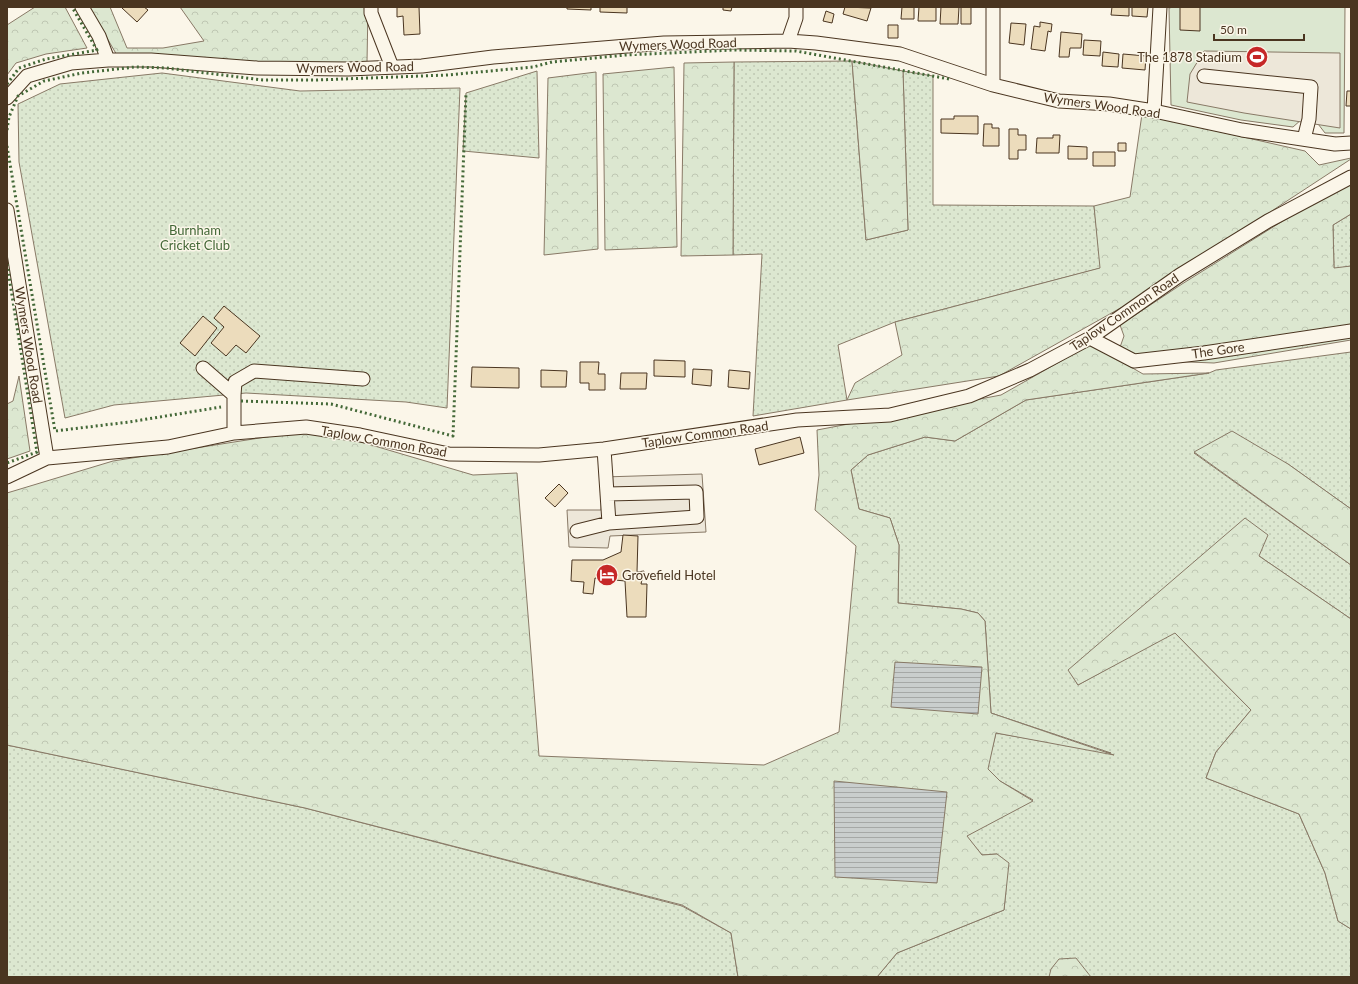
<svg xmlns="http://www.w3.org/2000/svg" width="1358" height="984" viewBox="0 0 1358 984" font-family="Lato,sans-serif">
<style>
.green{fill:url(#green-dots);stroke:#887966}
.forest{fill:url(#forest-crowns);stroke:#887966}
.pitch{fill:#dce7d0;stroke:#887966}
.parking{fill:#ede7d9;stroke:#887966}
.water{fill:url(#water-rules);stroke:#887966}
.building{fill:#ecdcbc;stroke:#4a3520}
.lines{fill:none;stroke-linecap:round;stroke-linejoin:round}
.minor-casing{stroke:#4a3520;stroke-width:15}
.minor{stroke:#fbf6e9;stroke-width:13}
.hedge{stroke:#436837;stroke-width:3;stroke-dasharray:2 3;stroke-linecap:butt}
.labels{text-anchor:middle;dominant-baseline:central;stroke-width:3;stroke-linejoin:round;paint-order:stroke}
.street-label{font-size:13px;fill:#4a3520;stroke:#fbf6e9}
.poi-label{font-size:13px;fill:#4a3520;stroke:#fbf6e9;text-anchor:end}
.park-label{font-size:13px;fill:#436837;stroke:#fbf6e9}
</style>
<defs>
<pattern id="green-dots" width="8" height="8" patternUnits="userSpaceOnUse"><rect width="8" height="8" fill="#dce7d0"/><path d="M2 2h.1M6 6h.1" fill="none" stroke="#bec7b2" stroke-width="1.8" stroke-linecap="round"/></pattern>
<pattern id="forest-crowns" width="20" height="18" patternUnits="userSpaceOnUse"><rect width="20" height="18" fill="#dce7d0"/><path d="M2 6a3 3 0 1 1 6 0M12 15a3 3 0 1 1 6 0" fill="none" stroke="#bec7b2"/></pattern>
<pattern id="water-rules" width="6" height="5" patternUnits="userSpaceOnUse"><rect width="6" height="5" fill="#c9cecd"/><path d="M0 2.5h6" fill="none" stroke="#a5a8a6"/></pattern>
</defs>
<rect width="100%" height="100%" fill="#fbf6e9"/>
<!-- green -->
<path class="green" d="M852,61L866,240L908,230L903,71L933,76V205L1094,206L1101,268L895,322L838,345L847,400L753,416L762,254L733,255L734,62Z
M537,71L539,158L463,151L466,93Z
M162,73L300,91L460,88L447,408L406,402L246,393L114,405L65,418L19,162L18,104L60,84Z
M1351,214V266L1334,269L1333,225Z
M1351,352V509L1288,464L1194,453L1351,565V619L1259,556L1069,670L1078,685L1174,632L1251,710L1216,752L1206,778L1299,814L1325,873L1338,921L1351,929V977H877L897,953L1004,910L1006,889L997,854L982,855L966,836L1033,800L1000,781L987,769L996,733L1111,753L991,713L985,621L978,613L961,609L898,603L899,545L890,518L859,509L851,470L868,455L925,437L955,441L1026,400L1209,373L1216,370Z
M7,745L305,808L682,906L731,933L738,977H7Z"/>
<!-- forest -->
<path class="forest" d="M35,7H65L87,48L46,54L16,63L7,75V25Z
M89,7H110L127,48H163L204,41L180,7H368L367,62L346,64L257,62L118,57Z
M852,61L903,71L908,230L866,240Z
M734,62L733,255L681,256L684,63Z
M674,67L677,247L605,250L603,74Z
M596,72L598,249L544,255L548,78Z
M1142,114L1305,151L1319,165L1351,158V159L1142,296L999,376L847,400L855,383L902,355L895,322L1100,268L1094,206L1130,197Z
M1351,184V214L1333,225L1334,268L1351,266V340L1214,363L1137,360L1119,350L1124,336L1120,325L1182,284L1305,207Z
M1091,344L1143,374L1209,373L1026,400L955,441L925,437L868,455L851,470L859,509L890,518L899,545L898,603L961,609L978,613L985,621L991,713L1114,755L996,733L988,769L1000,781L1033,801L967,836L982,855L997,854L1009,863L1004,910L897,953L877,977H738L731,933L682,905L305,808L7,745V493L113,461L317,429L473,475L517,473L539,756L764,765L839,732L856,546L815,510L819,475L817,430L1001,395Z
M19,376L30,451L7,459V404L13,401Z
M1232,431L1288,464L1351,509V565L1194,452Z
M1245,518L1268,535L1259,556L1351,619V929L1338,921L1325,873L1299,814L1206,778L1216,752L1251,710L1175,633L1078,685L1068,670Z
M1076,958L1091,977H1049L1051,969L1059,959Z"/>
<!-- pitch -->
<path class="pitch" d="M1174,7H1345L1344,133H1325L1315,120L1302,119L1293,127L1241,120L1171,105L1169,8Z"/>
<!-- parking -->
<path class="parking" d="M1204,51L1340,53V128L1244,113L1187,102L1190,74Z
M702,474L706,532L610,536L608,548L569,547L567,510H601L603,477Z"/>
<!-- water -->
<path class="water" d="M895,662L982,667L978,714L891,707Z
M834,781L947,792L937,883L835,877Z"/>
<!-- building -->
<path class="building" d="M123,7H144L148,10L137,22L122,8Z
M397,7H419L420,34L404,35L403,16L397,17Z
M567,7H591V10L567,9Z
M600,7H627V13L600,12Z
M723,7H732L731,11L723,10Z
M845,7L871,8L867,21L843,14Z
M902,7H914V19H901Z
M919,7H936V21H918Z
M941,7H959L958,24H940Z
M961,7H971V24H961Z
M1112,7H1129V16L1111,15Z
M1132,7H1148L1147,17L1132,16Z
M1180,7H1200V31L1180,30Z
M826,11L834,14L832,23L823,21Z
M1040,22L1052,24L1051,32L1048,31L1045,51L1031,49L1034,26L1040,27Z
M1011,23L1026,24L1024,45L1009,43Z
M888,25H898V38H888Z
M1061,32L1082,34L1081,48H1070L1069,57H1059Z
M1084,40L1101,41L1100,56L1083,55Z
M1103,52L1119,54L1118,67L1102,66Z
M1123,54L1146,56L1145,70L1122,68Z
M1347,91H1351V106H1346Z
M954,116H978V134L941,133V119H954Z
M984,124H992V128H999V146H983Z
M1009,129H1018V135H1026V150H1018V159H1009Z
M1053,135H1060L1059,153H1036L1037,138H1053Z
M1118,143H1126V151H1118Z
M1068,146L1087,147V159H1068Z
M1093,152H1115V166H1093Z
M224,306L260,336L246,353L236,345L226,356L211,343L224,327L214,318Z
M203,316L217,328L195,356L180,343Z
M654,360L685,361V377L654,376Z
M580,362H599L598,374H605V390H589V383H580Z
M472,367L519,368V388L471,387Z
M693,369L712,370L711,386L692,384Z
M541,370L567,371L566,387H541Z
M729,370L750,372L749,389L728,387Z
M621,373H647L646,389H620Z
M800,437L804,453L759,465L755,449Z
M559,484L568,493L555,507L545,498Z
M623,535L638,536L637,572L644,571L641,584H647L646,617H627L625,581L595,578L593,594L583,593L584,582L571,581L572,560H603L621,552Z"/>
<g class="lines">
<!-- minor casing -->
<g class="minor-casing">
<path id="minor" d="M82,7L99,36L108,60
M371,7V13L392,67
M788,41L796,18V7
M1204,76L1311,87L1309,119L1304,139
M993,85V7
M7,98L27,76L71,63L108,60H151L257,68L348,69L422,66L493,57L664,43L788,41L816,43L900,54L993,85L1059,101L1109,104L1154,111L1242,130L1335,144L1351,143
M1154,111L1160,7
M7,210L47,458
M1090,338L1134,361L1204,353L1351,331
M203,368L234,395V433
M234,395L235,382L254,371L363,379
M604,449L609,523
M7,477L47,458L168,447L234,433L306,427L360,435L449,454L539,455L604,449L797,420L890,415L969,396L1030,370L1090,338L1180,275L1268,221L1351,177
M577,531L609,523L697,517L696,492L607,494"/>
</g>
<!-- minor -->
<use href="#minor" class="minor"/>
<!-- hedge -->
<path class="hedge" d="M7,84L19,68L46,59L97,50L72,7
M7,130L9,117L18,96L44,81L82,73L135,67L166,68L263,80H317L447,75L533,67L552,62L626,55L734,50L796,51L949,79
M7,146L55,431L129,422L221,407
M7,264L37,452L7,463
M241,401L331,404L453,436L466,93"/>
</g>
<!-- icons -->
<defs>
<g id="stadium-disc" transform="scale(1.15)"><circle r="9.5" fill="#c62828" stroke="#fbf6e9"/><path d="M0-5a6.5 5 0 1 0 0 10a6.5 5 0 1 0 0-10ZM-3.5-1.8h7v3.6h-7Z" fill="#fff"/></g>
<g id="hotel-disc" transform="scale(1.15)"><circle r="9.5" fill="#c62828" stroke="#fbf6e9"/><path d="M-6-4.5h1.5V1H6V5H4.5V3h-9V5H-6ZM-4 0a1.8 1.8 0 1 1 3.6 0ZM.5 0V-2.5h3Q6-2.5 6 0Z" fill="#fff"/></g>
</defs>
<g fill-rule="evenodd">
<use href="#stadium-disc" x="1257" y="57"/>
<use href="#hotel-disc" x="607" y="575"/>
</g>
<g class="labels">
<!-- street labels -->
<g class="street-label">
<text transform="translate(678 44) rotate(-2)">Wymers Wood Road</text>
<text transform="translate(355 67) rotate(-1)">Wymers Wood Road</text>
<text transform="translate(1102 105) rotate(8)">Wymers Wood Road</text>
<text transform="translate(1124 312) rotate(-34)">Taplow Common Road</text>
<text transform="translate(29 345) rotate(81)">Wymers Wood Road</text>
<text transform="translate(1218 350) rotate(-8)">The Gore</text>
<text transform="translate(705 434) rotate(-8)">Taplow Common Road</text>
<text transform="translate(384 441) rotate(10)">Taplow Common Road</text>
</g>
<!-- poi labels -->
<g class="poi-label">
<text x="1242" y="57">The 1878 Stadium</text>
<text x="622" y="575" text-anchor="start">Grovefield Hotel</text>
</g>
<!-- park labels -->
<g class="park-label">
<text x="195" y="230">Burnham<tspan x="195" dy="15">Cricket Club</tspan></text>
</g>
</g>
<!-- border -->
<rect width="1358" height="984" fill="none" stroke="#4a3520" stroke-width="16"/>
<!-- scale -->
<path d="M1214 34v6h90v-6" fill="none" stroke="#4a3520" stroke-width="2"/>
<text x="1220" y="34" font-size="12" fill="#4a3520" stroke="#fbf6e9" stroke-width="3" paint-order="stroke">50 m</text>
</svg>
